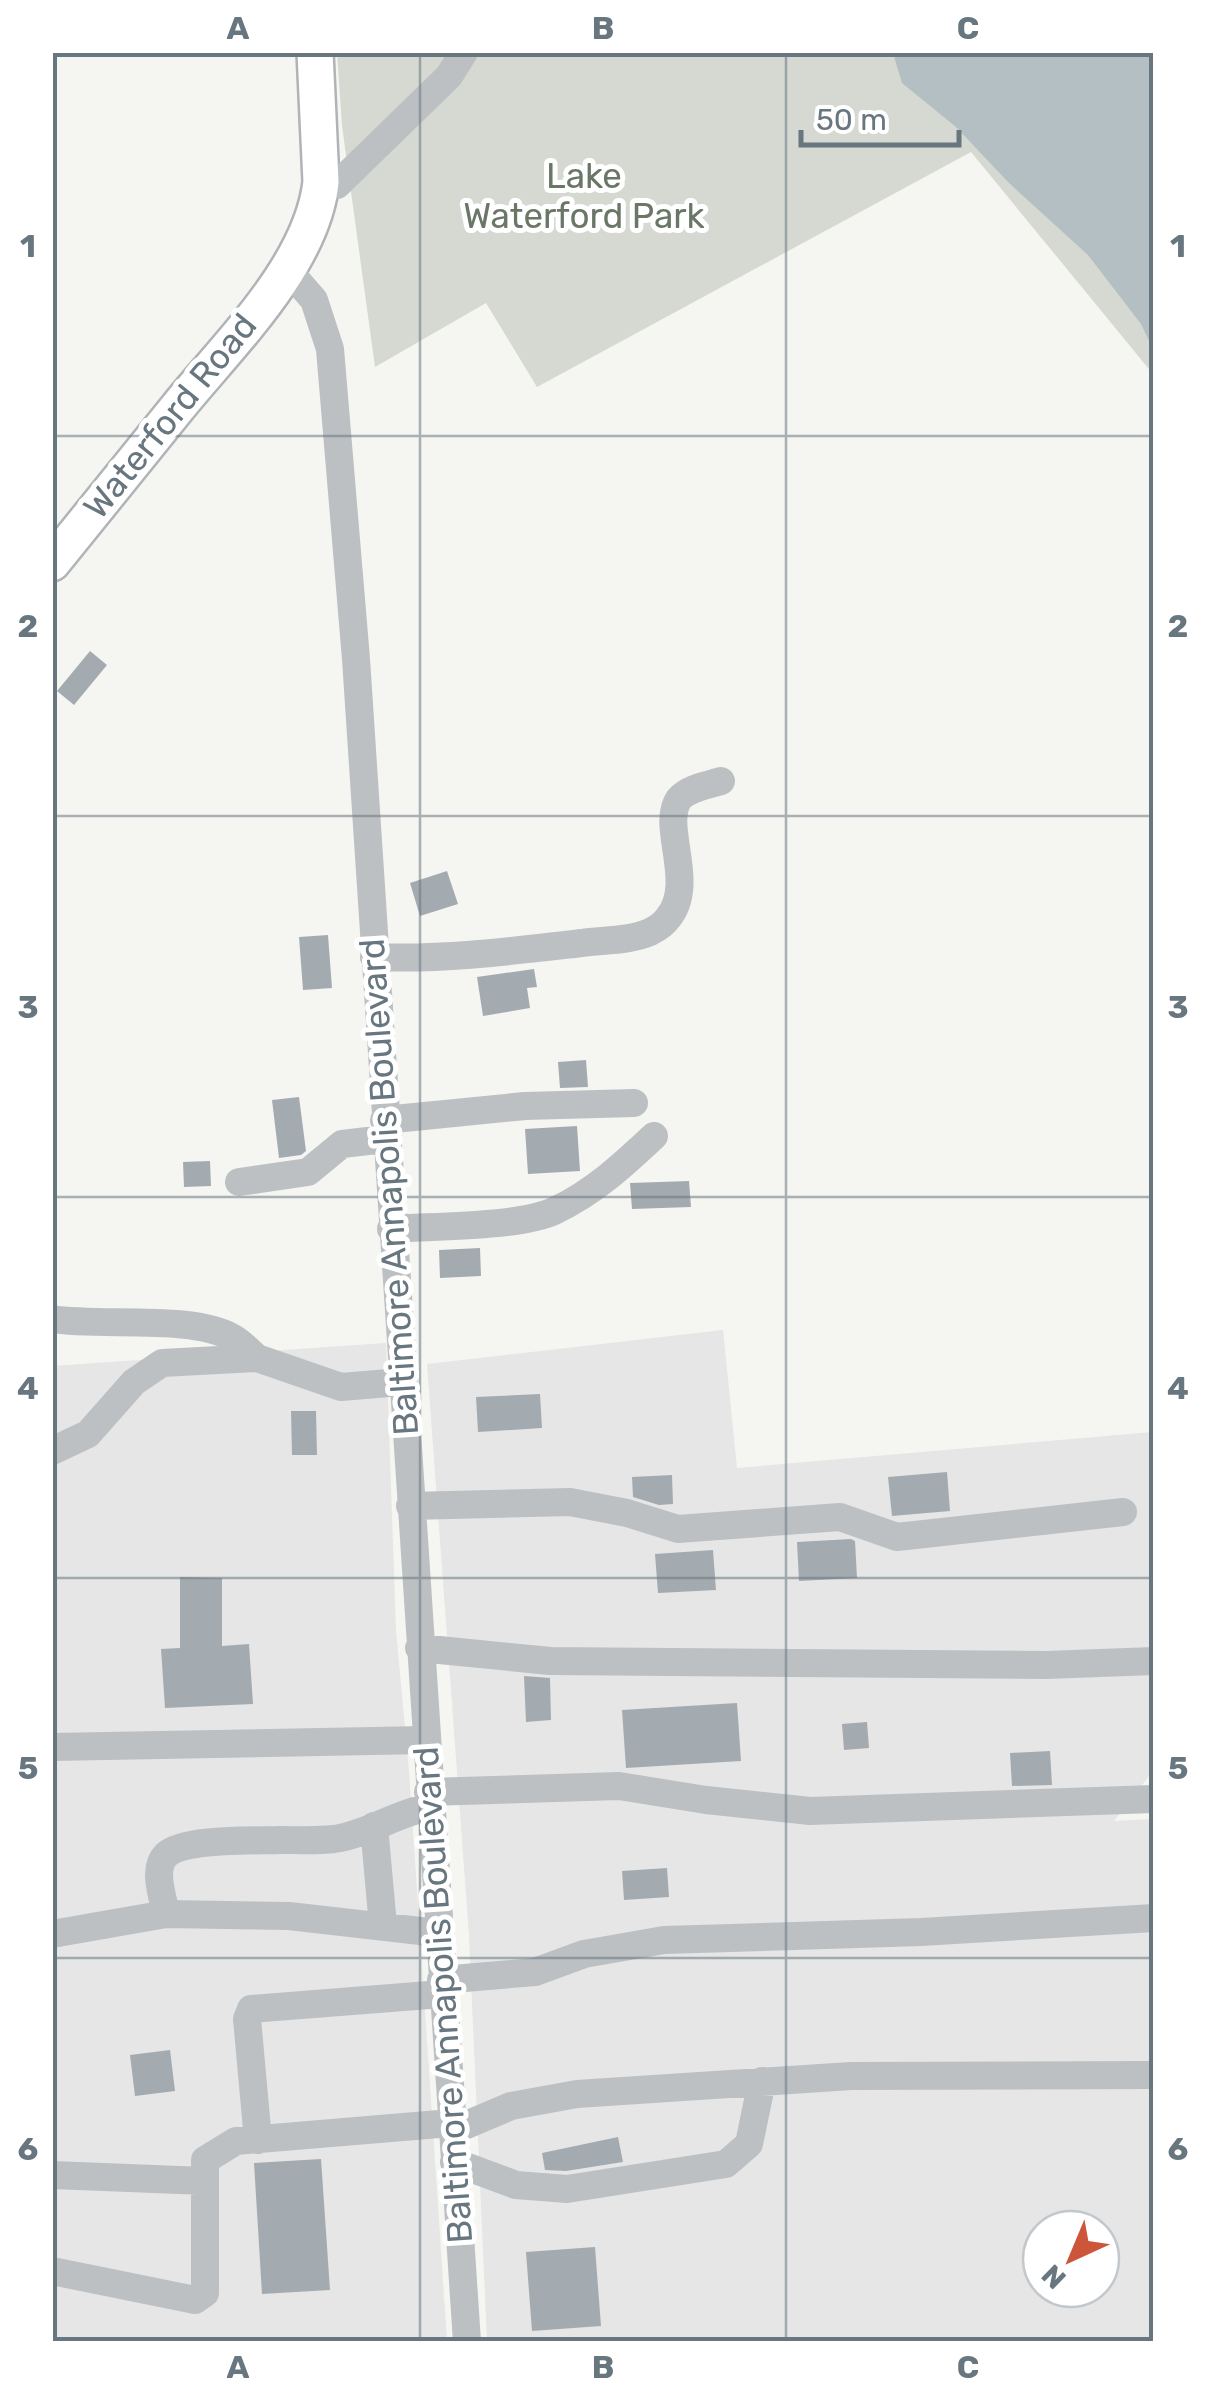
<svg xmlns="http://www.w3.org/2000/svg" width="1206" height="2394" viewBox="0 0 1206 2394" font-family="Rubik,sans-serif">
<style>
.built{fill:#e5e6e5;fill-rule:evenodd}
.green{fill:#d5d9d2}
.water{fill:#b3bfc2}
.building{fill:#a4abb0}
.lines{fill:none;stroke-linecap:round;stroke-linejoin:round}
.major-casing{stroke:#b0b4b7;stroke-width:40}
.minor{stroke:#bcc0c3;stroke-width:28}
.major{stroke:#fff;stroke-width:35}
.grid{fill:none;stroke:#68767f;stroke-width:2.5;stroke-opacity:0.55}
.labels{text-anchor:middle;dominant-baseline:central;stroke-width:10;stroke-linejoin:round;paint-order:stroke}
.park-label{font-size:35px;fill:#6a7766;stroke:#fff}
.street-label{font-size:35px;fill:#68767f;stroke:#fff}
.neatline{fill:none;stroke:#68767f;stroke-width:4}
.grid-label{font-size:32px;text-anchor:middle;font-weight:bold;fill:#68767f}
</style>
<rect width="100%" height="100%" fill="#f5f5f2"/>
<!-- built -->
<path class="built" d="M723,1330L737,1468L1153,1432V1771L1114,1821L1153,1819V2341H487L469,1935L427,1364ZM1041,2229H1101V2289H1041Z
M386,1343L396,1631L409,1771L447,2341L64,2342L53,2333L52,1366Z"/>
<!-- green -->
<path class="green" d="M337,53H1153V374L971,152L537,387L486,303L375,367L342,126Z"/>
<!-- water -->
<path class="water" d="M893,53H1153V349L1141,324L1088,255L1009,183L956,127L902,83Z"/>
<!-- building -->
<path class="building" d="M90,651L107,665L74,705L57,691Z
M447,871L458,904L420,916L410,883Z
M328,935L332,988L303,990L299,937Z
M534,969L537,987L527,988L530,1008L483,1016L477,977Z
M586,1060L588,1087L560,1088L558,1062Z
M299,1097L306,1151L301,1155L279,1158L272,1100Z
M577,1126L580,1171L528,1174L525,1129Z
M210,1161L211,1186L184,1187L183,1162Z
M689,1181L691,1207L632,1209L630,1183Z
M480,1248L481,1276L440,1278L439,1250Z
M540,1394L542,1428L478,1432L476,1397Z
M291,1411H316L317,1455H292Z
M947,1472L950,1511L892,1516L888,1477Z
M672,1475L673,1504L659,1505L633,1497L632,1477Z
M851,1539L855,1541L857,1578L799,1581L797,1542Z
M713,1550L716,1590L658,1593L655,1554Z
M180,1577L222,1578V1646L249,1644L253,1704L165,1708L161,1649L180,1648Z
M524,1676L550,1678L551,1720L526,1722Z
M737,1703L741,1761L626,1768L622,1710Z
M867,1722L869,1748L844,1750L842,1724Z
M1050,1751L1052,1785L1012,1786L1010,1753Z
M667,1868L669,1897L624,1900L622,1871Z
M170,2050L175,2091L135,2096L130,2055Z
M618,2137L623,2162L566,2171L545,2170L542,2153Z
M321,2159L330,2290L262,2294L254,2163Z
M595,2247L601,2326L532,2331L526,2252Z"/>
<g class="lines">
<!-- major casing -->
<g class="major-casing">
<path id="major" d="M52,563C94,511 136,459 178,407C229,344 312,265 321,182L315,52"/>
</g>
<!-- minor -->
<path class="minor" d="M321,182L337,185L449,76L464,52
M287,269L314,300L330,349L356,659L467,2342
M374,957C443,960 513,951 582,943C603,940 630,941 650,932C656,929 664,924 668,918C697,883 660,826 679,799C688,788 708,785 721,781
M384,1120L525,1106L634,1103
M239,1182L308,1172L342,1144L385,1139
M391,1229C432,1226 520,1227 554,1211C593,1193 623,1165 654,1136
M52,1319C101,1327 193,1314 233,1338C242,1343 250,1352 257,1358
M52,1451L88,1434L134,1382L162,1363L257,1358L341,1387L401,1382
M410,1506L570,1502L627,1513L678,1529L840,1517L897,1537L1123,1512
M419,1648L550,1661L1046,1665L1154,1661
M52,1747L425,1740
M428,1792L619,1786L706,1800L810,1811L1154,1799
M374,1826L383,1926
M166,1914C163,1897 152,1869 166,1855C184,1838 254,1841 280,1840C298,1840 317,1841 334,1839C368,1834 396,1813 430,1807
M52,1934L166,1914L289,1916L438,1933
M441,1980L535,1972L584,1954L664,1940L921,1932L1154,1918
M452,2131L511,2106L577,2094L851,2076L1154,2075
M258,2140L247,2019L251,2009L442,1994
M454,2162L516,2185L567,2189L726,2164L749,2144L762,2081
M52,2175L205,2181
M52,2271L195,2300L205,2293V2160L236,2141L451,2123"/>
<!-- major -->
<use href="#major" class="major"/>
</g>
<!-- grid -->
<path class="grid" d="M420,52V2342M786,52V2342M52,436H1154M52,816H1154M52,1197H1154M52,1578H1154M52,1958H1154"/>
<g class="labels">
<!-- park labels -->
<g class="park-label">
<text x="584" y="176">Lake<tspan x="584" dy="40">Waterford Park</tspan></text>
</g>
<!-- street labels -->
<g class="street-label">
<text transform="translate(170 416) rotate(-51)">Waterford Road</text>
<text transform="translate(389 1187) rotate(-94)">Baltimore Annapolis Boulevard</text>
<text transform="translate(443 1995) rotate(-94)">Baltimore Annapolis Boulevard</text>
</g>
</g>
<!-- border -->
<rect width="1206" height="2394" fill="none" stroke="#ffffff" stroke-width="110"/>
<!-- north arrow -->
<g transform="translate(1071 2259) rotate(224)"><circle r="48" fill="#ffffff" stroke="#c3c8cc" stroke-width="2.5"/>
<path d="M0-8L18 38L0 25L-18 38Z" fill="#cc553a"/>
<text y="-15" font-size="28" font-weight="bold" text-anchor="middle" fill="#68767f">N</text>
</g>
<!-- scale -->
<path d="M801 130v15h158v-15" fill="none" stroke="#68767f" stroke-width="5"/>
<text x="816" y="130" font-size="30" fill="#68767f" stroke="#ffffff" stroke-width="8" paint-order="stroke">50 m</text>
<rect x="55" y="55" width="1096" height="2284" class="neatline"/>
<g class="grid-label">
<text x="238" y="39">A</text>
<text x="603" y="39">B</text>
<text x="968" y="39">C</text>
<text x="28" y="257">1</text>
<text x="1178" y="257">1</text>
<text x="28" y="637">2</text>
<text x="1178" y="637">2</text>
<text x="28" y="1018">3</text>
<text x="1178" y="1018">3</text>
<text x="28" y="1399">4</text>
<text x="1178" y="1399">4</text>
<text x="28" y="1779">5</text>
<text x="1178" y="1779">5</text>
<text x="28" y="2160">6</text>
<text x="1178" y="2160">6</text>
<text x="238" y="2378">A</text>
<text x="603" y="2378">B</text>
<text x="968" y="2378">C</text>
</g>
</svg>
